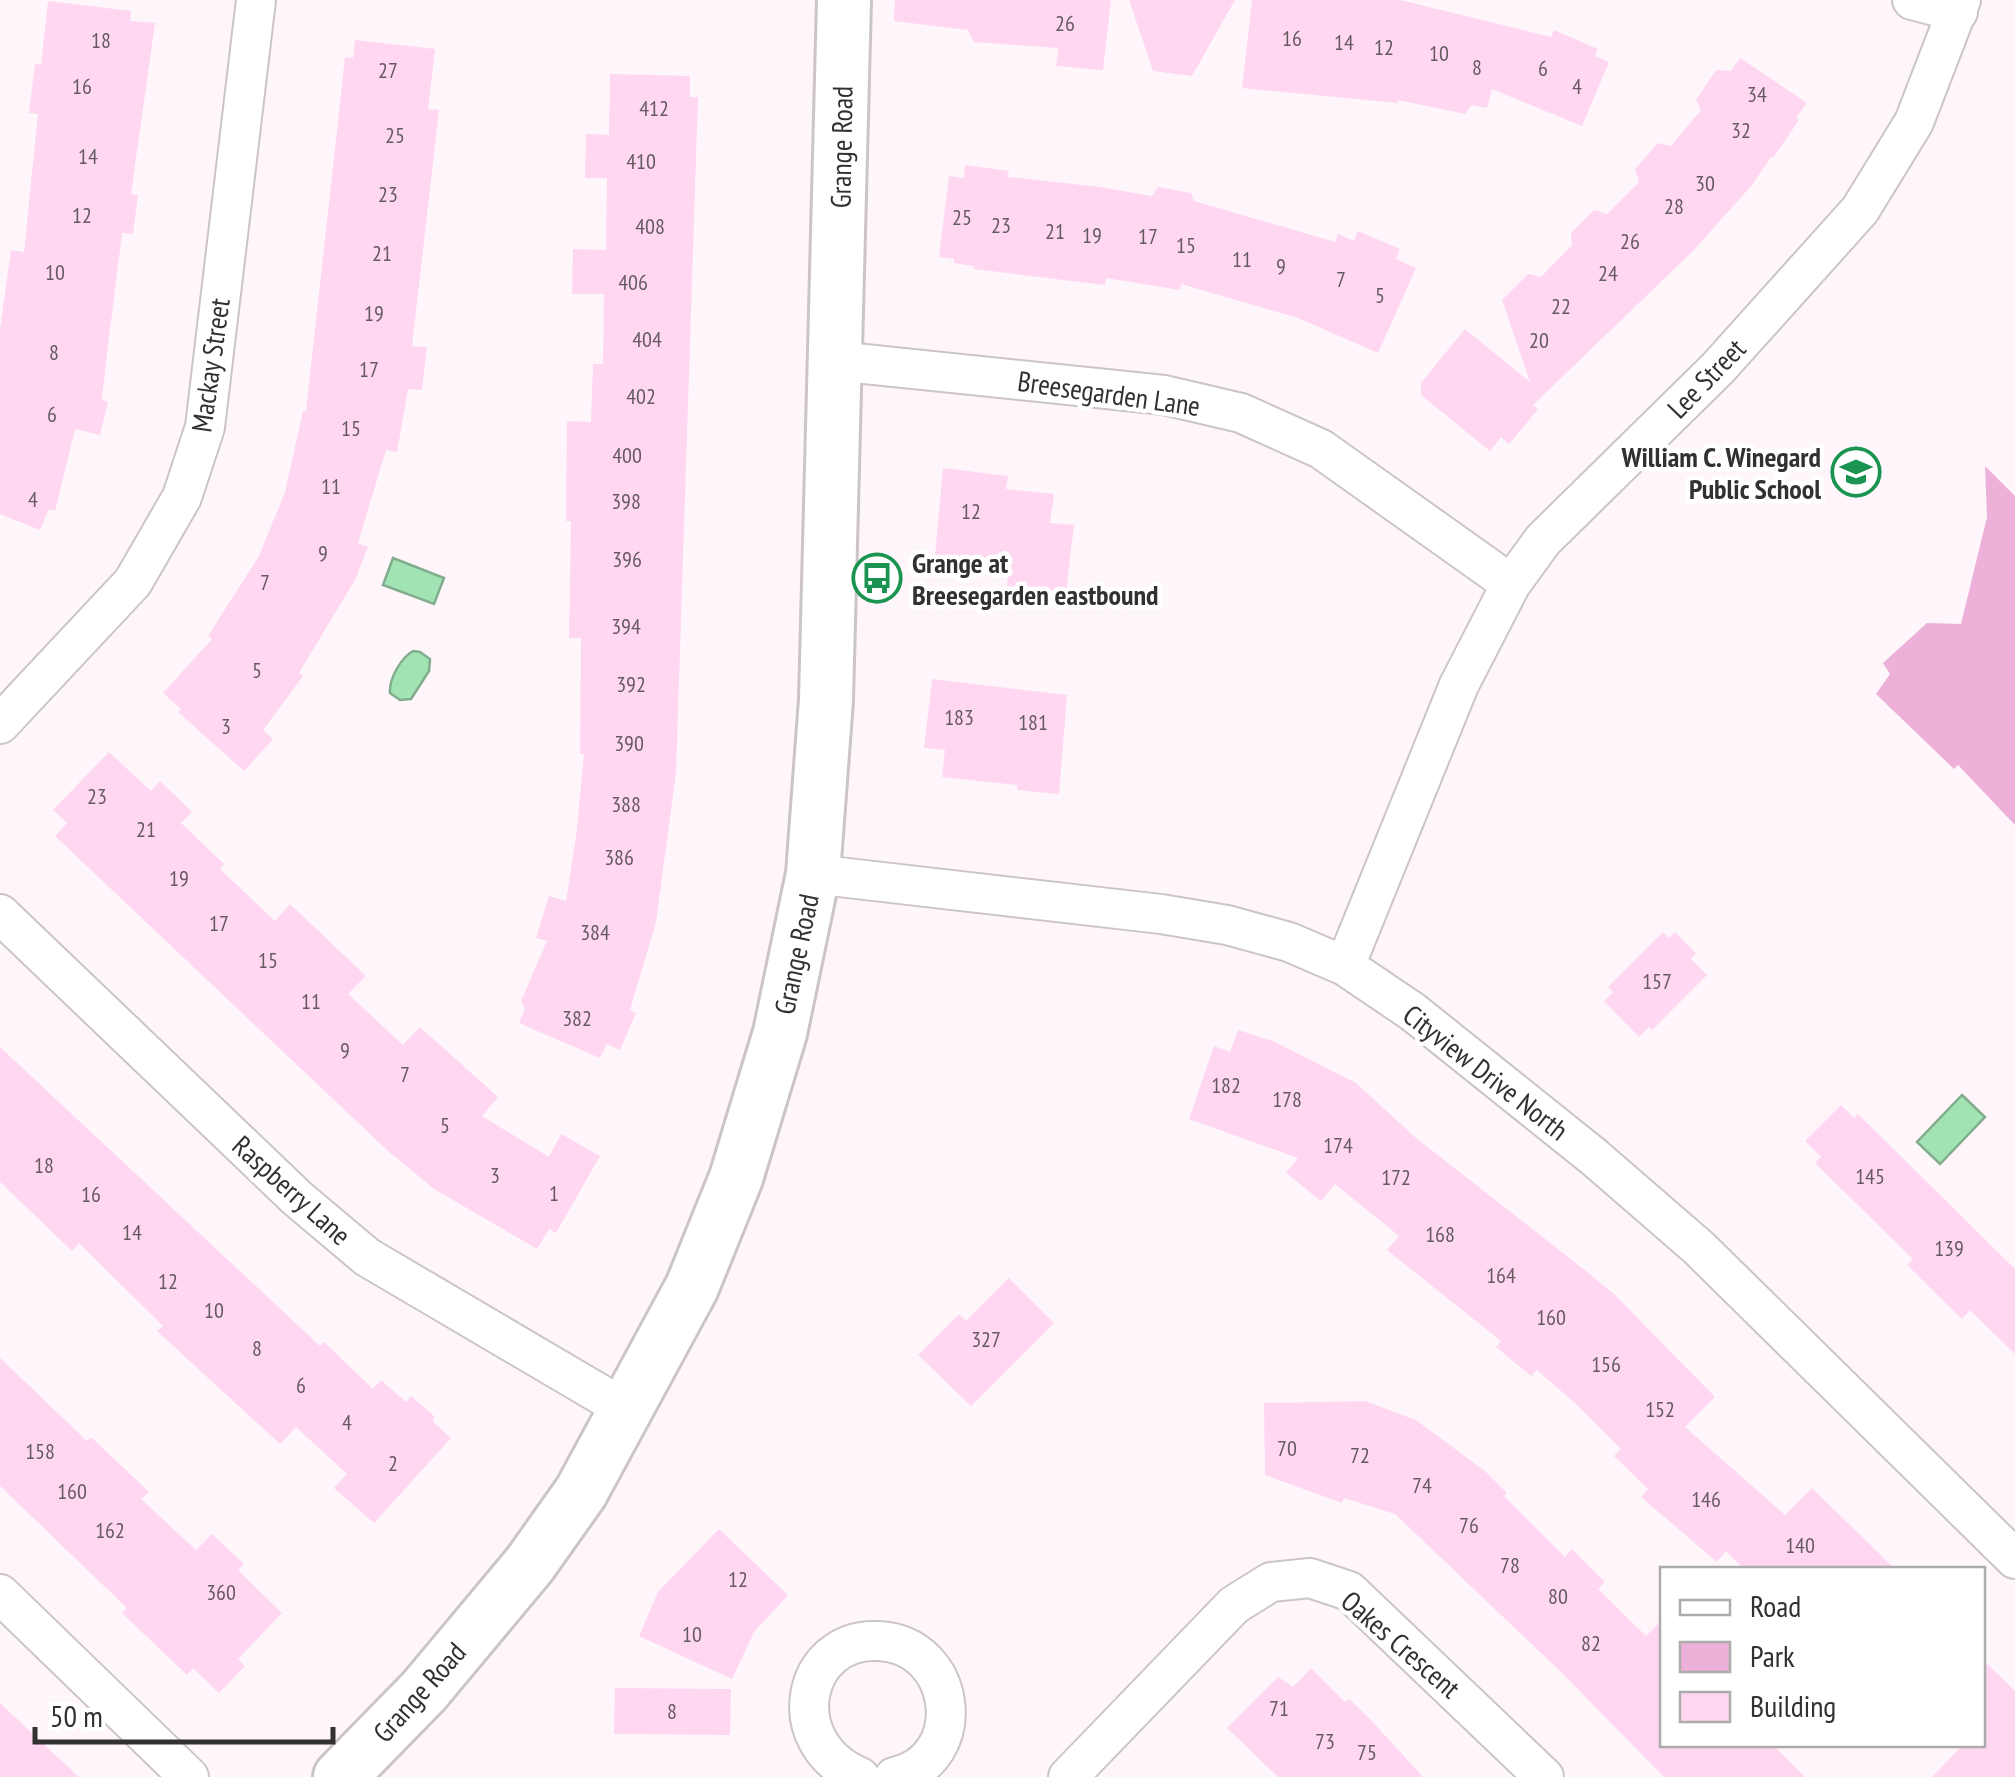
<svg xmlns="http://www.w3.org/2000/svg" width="2015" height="1777" viewBox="0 0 2015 1777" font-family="'PT Sans Narrow',sans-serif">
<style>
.green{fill:#edb0d9}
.water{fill:#a2e3b4;stroke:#81ad8d;stroke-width:2.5}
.building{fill:#ffd7f1}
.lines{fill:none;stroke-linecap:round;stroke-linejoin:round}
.street-casing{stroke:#cbc4c9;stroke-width:42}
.secondary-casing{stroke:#cbc4c9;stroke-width:58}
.street{stroke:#fff;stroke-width:38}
.secondary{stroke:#fff;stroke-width:52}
.labels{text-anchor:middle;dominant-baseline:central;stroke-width:9;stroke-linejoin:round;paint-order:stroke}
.number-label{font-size:22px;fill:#665a61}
.street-label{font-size:28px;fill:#333031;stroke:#fff}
.poi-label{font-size:28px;font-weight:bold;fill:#333031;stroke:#fff;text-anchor:end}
</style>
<rect width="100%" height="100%" fill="#fef6fb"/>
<!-- green -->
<path class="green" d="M1985,466L2015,496V825L1958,765L1954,769L1876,694L1890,674L1883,663L1927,623L1961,624L1987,517Z"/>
<!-- water -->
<path class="water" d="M393,558L444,578L434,604L383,585Z
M413,651L420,652L430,659L429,671L411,699L400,700L390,693C389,678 401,658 413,651Z
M1962,1095L1985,1117L1940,1164L1917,1142Z"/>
<!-- building -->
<path class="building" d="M895,0H1111L1103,70L1056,66L1058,48L974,42L968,30L894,21Z
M1129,0H1235L1192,76L1153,71Z
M1252,0H1400L1551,37L1554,30L1598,49L1595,56L1609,62L1582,126L1492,89L1487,108L1472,105L1465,114L1398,100V103L1242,88Z
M48,1L131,11L130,21L155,23L131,194L138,195L133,234L122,233L108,345L102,400L108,402L100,435L75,429L55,511L49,509L40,530L0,514V329L11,250L24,252L38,114L29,113L35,64L41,65Z
M355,40L435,49L428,109L439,110L412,346L427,347L422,390L408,389L397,452L386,450L358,543L368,547L355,580L299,673L303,676L263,730L273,739L244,771L178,712L181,709L163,693L212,639L208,636L259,556L285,492L303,411H306L345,57L353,58Z
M1740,58L1807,103L1796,118L1799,120L1773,158L1771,157L1752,185L1693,251L1533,405L1538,409L1509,444L1501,437L1490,451L1421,395V383L1465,329L1530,382L1502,300L1528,274L1541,277L1572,245L1571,233L1594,210L1607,214L1639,182L1635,169L1658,143L1671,146L1701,110L1696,100L1716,70L1731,71Z
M610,74L690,76V97H698L676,773L656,922L630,1010L636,1013L620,1050L607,1044L600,1058L519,1023L525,1009L521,1001L547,941L536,938L549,896L566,901L576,837L584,754H580L581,638H569L571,521H566L567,421L591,422L593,364H603L604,294H572L573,249L606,250L607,178H585L586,134L609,135Z
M965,165L1009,171L1008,177L1100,187L1152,196L1158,187L1191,193L1194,201L1335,242L1338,234L1354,241L1358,231L1400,249L1396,259L1416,268L1378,353L1298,318L1181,284L1180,290L1106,278L1105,285L974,269V266L954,263V259L939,257L949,176L964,178Z
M943,468L1008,476L1006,489L1054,494L1050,523L1074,525L1065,601L1006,595L1008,575L934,567Z
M932,679L1067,695L1059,794L1017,790V785L942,777L945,750L924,748Z
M109,752L151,791L160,781L192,812L181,823L224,864L220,869L275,921L290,904L366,976L348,994L403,1045L420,1027L498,1097L482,1116L549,1157L561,1134L600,1156L556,1233L549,1229L537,1249L434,1189L388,1151L55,836L67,823L53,810Z
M1663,932L1669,938L1675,932L1696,953L1691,959L1707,975L1652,1030L1649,1027L1639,1037L1604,1001L1613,992L1608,987Z
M1238,1030L1273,1041L1356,1083L1416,1138L1586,1271L1615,1295L1715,1397L1685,1427L1785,1515L1812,1488L1896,1570H1745L1726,1551L1717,1562L1641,1497L1648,1489L1614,1456L1621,1449L1577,1405L1537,1370L1531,1376L1496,1347L1501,1341L1387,1250L1399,1236L1335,1184L1321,1201L1286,1173L1298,1158L1189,1119L1214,1046L1230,1052Z
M0,1047L320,1346L324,1342L373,1389L381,1380L406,1402L411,1396L435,1417L432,1421L451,1438L374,1523L334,1488L347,1474L296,1427L280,1444L157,1331L163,1326L79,1243L72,1251L0,1182Z
M1841,1105L1854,1118L1858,1114L2015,1269V1354L1970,1310L1962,1319L1907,1265L1913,1259L1815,1163L1821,1157L1805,1141Z
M1009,1278L1054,1323L971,1406L918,1355L959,1314L966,1321Z
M0,1358L87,1441L91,1437L149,1492L141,1499L196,1550L212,1534L244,1564L238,1570L282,1613L238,1659L245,1666L219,1693L193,1668L187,1675L122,1613L127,1608L0,1486Z
M1365,1401L1416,1420L1486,1472L1507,1493L1504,1496L1565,1557L1572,1549L1605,1582L1598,1589L1646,1636L1662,1620V1744H1772L1805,1777H1664L1560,1671L1395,1514L1344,1498L1342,1503L1265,1475L1264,1403Z
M719,1529L788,1595L754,1632L732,1679L639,1636L658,1592Z
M1982,1659L2015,1691V1777H1932L1964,1744H1982Z
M1311,1668L1345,1702L1349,1699L1370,1719L1423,1777H1278L1227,1728L1278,1677L1293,1687Z
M615,1688L731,1689L730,1735L614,1734Z
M0,1703L35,1736L79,1777H0Z"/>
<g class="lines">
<!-- street casing -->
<g class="street-casing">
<path id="street" d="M1912,0L1958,12
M836,361L1164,395L1241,413L1321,449L1511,584
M0,724L133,582L182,497L205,427L256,0
M813,874L1161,914L1227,925L1289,942L1345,966L1413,1012L1594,1157L1699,1248L2015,1559
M0,914L297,1198L367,1257L627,1410
M1345,966L1459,685L1511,584L1543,540L1718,368L1860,210L1914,122L1961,0
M0,1594L189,1777
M860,1777C779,1743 802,1637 878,1641C958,1644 972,1760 894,1777
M1068,1777L1234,1605L1271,1582L1310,1578L1349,1591L1544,1777"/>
</g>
<!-- secondary casing -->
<g class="secondary-casing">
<path id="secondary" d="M340,1777L424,1691L530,1564L581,1492L692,1287L736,1178L780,1033L813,874L826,700L844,0"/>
</g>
<!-- street -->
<use href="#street" class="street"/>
<!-- secondary -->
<use href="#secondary" class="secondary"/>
</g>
<!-- icons -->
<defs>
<g id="school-ring" transform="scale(2.5)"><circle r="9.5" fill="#fff" stroke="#1b9451" stroke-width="1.5"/><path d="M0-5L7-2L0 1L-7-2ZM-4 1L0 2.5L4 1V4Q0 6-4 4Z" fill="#1b9451"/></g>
<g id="bus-ring" transform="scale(2.5)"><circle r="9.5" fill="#fff" stroke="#1b9451" stroke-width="1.5"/><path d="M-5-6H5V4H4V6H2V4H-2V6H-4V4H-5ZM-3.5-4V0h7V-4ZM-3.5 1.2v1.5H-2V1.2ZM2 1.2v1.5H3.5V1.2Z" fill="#1b9451"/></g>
</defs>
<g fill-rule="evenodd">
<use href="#school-ring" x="1856" y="472"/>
<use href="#bus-ring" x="877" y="578"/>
</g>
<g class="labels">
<!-- number labels -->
<g class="number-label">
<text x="1065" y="23">26</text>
<text x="1292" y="38">16</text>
<text x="101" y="40">18</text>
<text x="1344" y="42">14</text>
<text x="1384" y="47">12</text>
<text x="1439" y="53">10</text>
<text x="1477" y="67">8</text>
<text x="1543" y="68">6</text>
<text x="388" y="70">27</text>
<text x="82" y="86">16</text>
<text x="1577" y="86">4</text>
<text x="1757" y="94">34</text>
<text x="654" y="108">412</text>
<text x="1741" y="130">32</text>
<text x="395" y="135">25</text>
<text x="88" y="156">14</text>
<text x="641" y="161">410</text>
<text x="1705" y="183">30</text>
<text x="388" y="194">23</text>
<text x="1674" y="206">28</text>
<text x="82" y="215">12</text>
<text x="962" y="217">25</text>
<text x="1001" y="225">23</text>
<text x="650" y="226">408</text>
<text x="1055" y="231">21</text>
<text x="1092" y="235">19</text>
<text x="1148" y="236">17</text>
<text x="1630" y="241">26</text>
<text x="1186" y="245">15</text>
<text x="382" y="253">21</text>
<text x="1242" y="259">11</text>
<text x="1281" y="266">9</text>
<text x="55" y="272">10</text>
<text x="1608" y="273">24</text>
<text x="1341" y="279">7</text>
<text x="633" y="282">406</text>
<text x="1380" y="295">5</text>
<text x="1561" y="306">22</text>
<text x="374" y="313">19</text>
<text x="647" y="339">404</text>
<text x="1539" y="340">20</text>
<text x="54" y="352">8</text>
<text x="369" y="369">17</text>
<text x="641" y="396">402</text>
<text x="52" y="414">6</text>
<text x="351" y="428">15</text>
<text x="627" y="455">400</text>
<text x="331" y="486">11</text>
<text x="33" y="499">4</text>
<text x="626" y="501">398</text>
<text x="971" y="511">12</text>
<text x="323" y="553">9</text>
<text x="627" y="559">396</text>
<text x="265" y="582">7</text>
<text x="626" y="626">394</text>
<text x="257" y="670">5</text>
<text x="631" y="684">392</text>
<text x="959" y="717">183</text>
<text x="1033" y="722">181</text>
<text x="226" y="726">3</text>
<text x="629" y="743">390</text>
<text x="97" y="796">23</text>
<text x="626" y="804">388</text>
<text x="146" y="829">21</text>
<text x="619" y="857">386</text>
<text x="179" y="878">19</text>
<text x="219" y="923">17</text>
<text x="595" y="932">384</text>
<text x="268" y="960">15</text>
<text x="1657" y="981">157</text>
<text x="311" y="1001">11</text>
<text x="577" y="1018">382</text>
<text x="345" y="1050">9</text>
<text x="405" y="1074">7</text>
<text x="1226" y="1085">182</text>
<text x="1287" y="1099">178</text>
<text x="445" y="1125">5</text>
<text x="1338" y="1145">174</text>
<text x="44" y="1165">18</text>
<text x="495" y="1175">3</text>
<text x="1870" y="1176">145</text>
<text x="1396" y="1177">172</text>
<text x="554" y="1193">1</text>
<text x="91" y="1194">16</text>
<text x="132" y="1232">14</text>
<text x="1440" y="1234">168</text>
<text x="1949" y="1248">139</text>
<text x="1501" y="1275">164</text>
<text x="168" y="1281">12</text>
<text x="214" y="1310">10</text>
<text x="1551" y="1317">160</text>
<text x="986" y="1339">327</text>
<text x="257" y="1348">8</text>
<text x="1606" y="1364">156</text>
<text x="301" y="1385">6</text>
<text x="1660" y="1409">152</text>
<text x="347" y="1422">4</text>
<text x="1287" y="1448">70</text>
<text x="40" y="1451">158</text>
<text x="1360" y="1455">72</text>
<text x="393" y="1463">2</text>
<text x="1422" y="1485">74</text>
<text x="72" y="1491">160</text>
<text x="1706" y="1499">146</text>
<text x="1469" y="1525">76</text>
<text x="110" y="1530">162</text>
<text x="1800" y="1545">140</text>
<text x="1510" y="1565">78</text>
<text x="738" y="1579">12</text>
<text x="221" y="1592">360</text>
<text x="1558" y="1596">80</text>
<text x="692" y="1634">10</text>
<text x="1591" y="1643">82</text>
<text x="1279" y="1708">71</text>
<text x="672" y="1711">8</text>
<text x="1325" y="1741">73</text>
<text x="1367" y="1752">75</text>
</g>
<!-- street labels -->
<g class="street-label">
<text transform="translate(841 147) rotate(-89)">Grange Road</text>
<text transform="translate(210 365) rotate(-82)">Mackay Street</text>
<text transform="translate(1706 378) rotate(-46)">Lee Street</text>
<text transform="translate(1109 393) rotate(8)">Breesegarden Lane</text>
<text transform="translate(796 954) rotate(-78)">Grange Road</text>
<text transform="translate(1486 1072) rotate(38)">Cityview Drive North</text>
<text transform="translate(292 1190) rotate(42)">Raspberry Lane</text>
<text transform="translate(1401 1644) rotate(41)">Oakes Crescent</text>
<text transform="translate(419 1692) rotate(-48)">Grange Road</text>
</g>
<!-- poi labels -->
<g class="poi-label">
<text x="1821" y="456">William C. Winegard<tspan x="1821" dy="32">Public School</tspan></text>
<text x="912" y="562" text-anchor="start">Grange at<tspan x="912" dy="32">Breesegarden eastbound</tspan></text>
</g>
</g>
<!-- legend -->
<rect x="1660" y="1567" width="325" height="180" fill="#ffffff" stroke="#adacad" stroke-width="2.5"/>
<rect x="1680" y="1600" width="50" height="15" fill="#ffffff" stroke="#adacad" stroke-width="2.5"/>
<text x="1750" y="1617" font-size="30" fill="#333031">Road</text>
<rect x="1680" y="1642" width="50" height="30" fill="#edb0d9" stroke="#adacad" stroke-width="2.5"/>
<text x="1750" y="1667" font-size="30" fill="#333031">Park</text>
<rect x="1680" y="1692" width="50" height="30" fill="#ffd7f1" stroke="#adacad" stroke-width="2.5"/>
<text x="1750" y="1717" font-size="30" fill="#333031">Building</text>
<!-- scale -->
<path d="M35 1727v15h298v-15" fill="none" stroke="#333031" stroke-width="5"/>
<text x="50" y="1727" font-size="30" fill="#333031" stroke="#ffffff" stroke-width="8" paint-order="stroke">50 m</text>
</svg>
